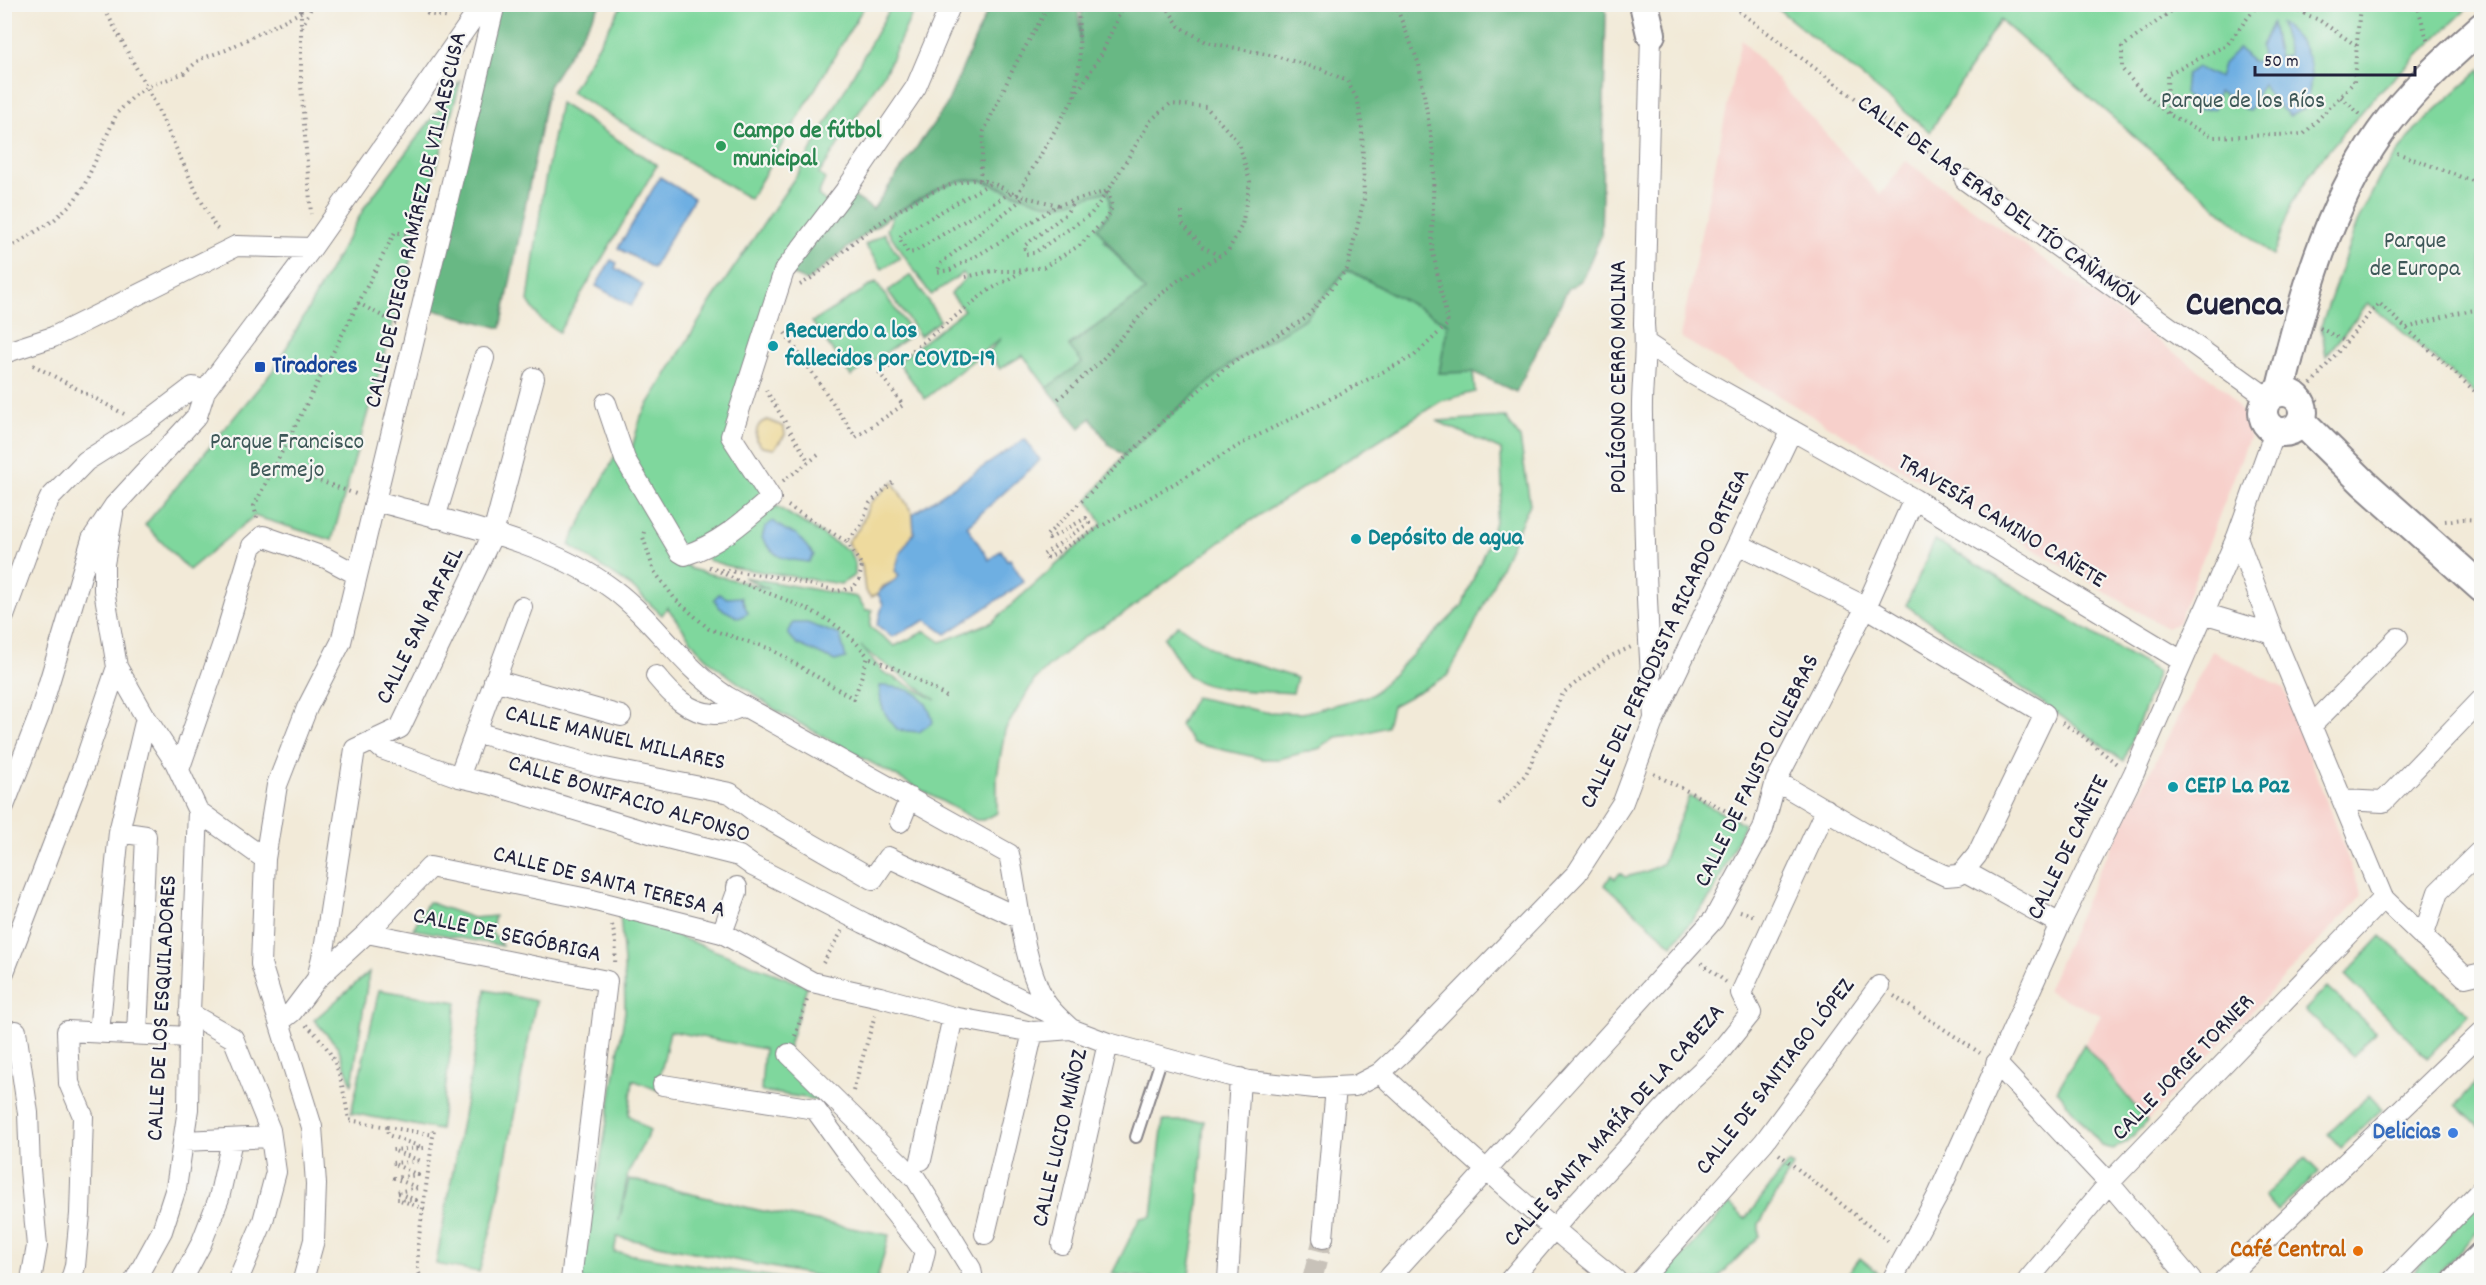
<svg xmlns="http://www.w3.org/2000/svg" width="2486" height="1285" viewBox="0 0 2486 1285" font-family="Dekko,sans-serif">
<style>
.built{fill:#f7d0cb}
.green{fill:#7fd79d;stroke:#507c6c;stroke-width:1.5;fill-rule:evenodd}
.forest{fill:#67b884;stroke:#446d60;stroke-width:1.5}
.sand{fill:#eeda9e;stroke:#887e6c;stroke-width:1.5}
.water{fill:#6eafe2;stroke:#48688e;stroke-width:1.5}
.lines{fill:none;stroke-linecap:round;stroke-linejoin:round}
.street-tunnel{stroke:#c8c2b9;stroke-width:20;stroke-dasharray:20 10;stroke-linecap:butt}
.lane-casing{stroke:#8a868a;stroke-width:14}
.street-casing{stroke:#8a868a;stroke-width:22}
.secondary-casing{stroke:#8a868a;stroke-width:32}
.path{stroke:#8a868a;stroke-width:4;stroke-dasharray:1.5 4.5;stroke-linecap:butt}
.lane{stroke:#fff;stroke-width:10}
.street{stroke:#fff;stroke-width:20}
.secondary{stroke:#fff;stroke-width:28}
.leisure-dot{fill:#2e9e5b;stroke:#f6f6f2;stroke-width:2}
.culture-dot{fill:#0f9aa8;stroke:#f6f6f2;stroke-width:2}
.transit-dot{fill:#1a4fb4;stroke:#f6f6f2;stroke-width:2}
.shop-dot{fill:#3f7fe0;stroke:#f6f6f2;stroke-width:2}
.food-dot{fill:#e8710a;stroke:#f6f6f2;stroke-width:2}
.labels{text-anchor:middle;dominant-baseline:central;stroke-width:4.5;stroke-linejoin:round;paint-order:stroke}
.park-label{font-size:24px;fill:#3e5858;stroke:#f6f6f2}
.leisure-label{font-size:24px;font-weight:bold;fill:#27864d;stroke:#f6f6f2;text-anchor:start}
.street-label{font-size:24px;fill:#22223b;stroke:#f6f6f2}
.culture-label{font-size:24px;font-weight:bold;fill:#0d838f;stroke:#f6f6f2;text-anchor:start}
.transit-label{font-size:24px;font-weight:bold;fill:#164399;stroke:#f6f6f2;text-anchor:start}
.shop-label{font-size:24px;font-weight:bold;fill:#366cbe;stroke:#f6f6f2;text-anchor:end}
.food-label{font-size:24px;font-weight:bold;fill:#c56008;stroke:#f6f6f2;text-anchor:end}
.town-label{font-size:36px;font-weight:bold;fill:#22223b;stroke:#f6f6f2}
</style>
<rect width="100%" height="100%" fill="#f6f6f2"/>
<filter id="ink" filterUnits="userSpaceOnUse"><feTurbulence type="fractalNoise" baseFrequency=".0167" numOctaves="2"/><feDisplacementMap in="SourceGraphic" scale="12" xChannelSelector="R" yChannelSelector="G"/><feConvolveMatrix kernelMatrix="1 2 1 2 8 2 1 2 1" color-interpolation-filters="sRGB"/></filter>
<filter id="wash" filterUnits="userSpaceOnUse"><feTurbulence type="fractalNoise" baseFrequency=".008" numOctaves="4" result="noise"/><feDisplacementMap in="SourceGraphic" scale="24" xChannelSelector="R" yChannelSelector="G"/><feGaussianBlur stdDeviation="1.35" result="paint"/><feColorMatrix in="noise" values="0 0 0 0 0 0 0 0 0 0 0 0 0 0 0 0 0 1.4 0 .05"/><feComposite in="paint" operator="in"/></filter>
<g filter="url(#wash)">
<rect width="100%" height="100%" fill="#f2ead8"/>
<!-- built -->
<path class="built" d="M1741,39L1880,195L1906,161L2228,391L2248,423L2249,438L2178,623L2166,628L1680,337Z
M2212,651L2284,688L2362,896L2127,1142L2113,1149L2102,1146L2057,1091L2101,1015L2047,991L2097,875Z"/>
<!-- green -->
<path class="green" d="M622,5V4L865,5L750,199L571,92Z
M892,5H916L887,69L819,174L825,179L818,195L829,204L784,271L731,436L771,498L696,552L667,548L691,569L769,589L743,577L857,597L866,610H872L870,627L895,646L925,631L941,642L992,622L1102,524L1088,500L1124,455L1229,365L1306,318L1347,269L1448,324L1439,373L1473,372L1475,392L1441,401L1239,528L1125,613L1083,638L1047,668L1034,681L1005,730L997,776V813L984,820H976L777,711L714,665L696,647L667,607L662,615L632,587L569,545L615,456L632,448L641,416L712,300L800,170ZM861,646L869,653L936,700L883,672Z
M1773,5H2471L2376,95L2316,165L2291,205L2273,256L2000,20L1930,132Z
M2481,69V398L2368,303L2326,356L2321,326L2357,223L2382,173L2417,127Z
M461,80L332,540L254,516L189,570L145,525L275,368L366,205Z
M560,103L657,165L559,332L541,320L528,301L543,191Z
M980,180L1017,195L1058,205L1108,191L1112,207L1108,217L1104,240L1146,291L1069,345L1083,362L1047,388L1023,355L1000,369L989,352L1001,338L925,399L898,362L964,310L951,294L966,277L963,273L931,295L887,230L893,215L943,186L958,181Z
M884,233L900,258L882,269L865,245Z
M911,275L940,320L920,336L888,291Z
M876,282L913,334L851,376L812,322Z
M1505,417L1520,438L1530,504L1466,643L1447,676L1392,706L1387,727L1361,734L1336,737L1321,748L1279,759H1263L1193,743L1180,725L1195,697L1265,712L1303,713L1372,695L1462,606L1492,533L1502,493L1501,450L1437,421Z
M776,506L849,551L855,564V575L841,584L731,567L708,560V550Z
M1935,540L2158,672L2124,761L1906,605Z
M1178,625L1220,653L1297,678L1293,693C1269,691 1203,693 1187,674C1179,663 1172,649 1164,638Z
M1689,796L1744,824L1712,895L1672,945L1605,885L1611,875L1615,879L1620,873L1625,877L1645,872L1662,864Z
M428,902L473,918L495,916L491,931L502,946L413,929Z
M620,914L807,986L785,1059L816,1088L819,1100L761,1091L764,1049L670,1031L657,1090L633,1080L629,1115L650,1131L628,1173L619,1221L629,1179L758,1210L889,1235L877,1280H838L617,1237L614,1252L792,1280H581L625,1011L624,963Z
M2381,936L2469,1014L2427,1058L2345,975Z
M369,972L352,1085L338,1047L314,1020Z
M2327,987L2376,1032L2353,1056L2305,1010Z
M379,990L457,1002L440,1130L351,1113Z
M486,990L536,1001L495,1216L479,1272L436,1264Z
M2084,1044L2147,1121L2127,1142L2113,1149L2102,1146L2057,1091Z
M2481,1077V1129L2456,1105Z
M2369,1095L2382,1109L2341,1148L2328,1134Z
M1163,1121H1204L1197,1222L1188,1280H1167L1112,1274L1140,1218L1152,1216Z
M2305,1158L2319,1172L2277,1211L2264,1196Z
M1788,1163L1793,1166L1759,1224V1236L1716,1280H1661L1730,1204L1745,1219Z
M2481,1200V1228L2432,1280H2406Z
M1860,1258L1880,1274L1875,1280H1843Z"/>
<!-- forest -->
<path class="forest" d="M495,5H600L549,86L501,328L423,307Z
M990,5H1078L1080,43L1082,5H1604L1606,12L1601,236L1582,280L1568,289L1516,392L1473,372L1439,373L1448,324L1347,269L1306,318L1229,365L1124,455L1108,444L1091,418L1080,428L1047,388L1082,362L1069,346L1145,291L1097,228C1111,213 1113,211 1108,191C1092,194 1076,202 1060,204C1037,207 1003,185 981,180C938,171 840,253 807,281L784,271L845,191L873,209L946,106Z"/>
<!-- sand -->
<path class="sand" d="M768,420L784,427L785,435L774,449L762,447L756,440C756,430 757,422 768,420Z
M893,482L913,514L914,533L900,553L899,575L896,580L883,586L878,594L871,597L865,591L862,566L847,542L860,527L870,503Z"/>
<!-- water -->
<path class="water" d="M2272,23L2279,58L2289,55L2280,23C2312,48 2317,68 2305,108L2290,116L2274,102L2262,84L2250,110C2231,106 2234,96 2218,92L2214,109L2199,110L2184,93L2186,75L2197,67L2219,78L2223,64L2239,48L2251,61L2262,62L2261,46Z
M660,177L694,198L653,268L618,248Z
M611,260L617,263L615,268L643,285L631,306L596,286Z
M1025,439L1040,460L967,526L989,560L1001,550L1007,560L1010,559L1024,582L946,634L926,620L892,637L877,625L883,604L878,594C884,584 894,584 899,575L895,571L900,553L914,533L913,514Z
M773,521L787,531L796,534L814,555L809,562C784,559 776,560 762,538L765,527Z
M719,594L727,598L741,597L748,613L739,618L720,608L714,599Z
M793,623H807L840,635L846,658L835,661L797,644L788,634Z
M880,686C909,687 926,692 933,722L919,732L898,730C885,716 879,706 880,686Z"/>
</g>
<g filter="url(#ink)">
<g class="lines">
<!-- street-tunnel -->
<path class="street-tunnel" d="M1312,1280L1323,1238"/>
<!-- lane casing -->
<g class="lane-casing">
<path id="lane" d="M1136,1137L1162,1057"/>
</g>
<!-- street casing -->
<g class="street-casing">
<path id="street" d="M1651,34L1644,324C1647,355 1641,385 1642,415C1644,516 1646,616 1654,717
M1965,180L2268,398
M1646,343L1692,374L1914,499L2182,661
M4,353L53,337L236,246L312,248
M606,403L625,459L680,552L685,555C718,545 746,520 771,498L731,436L784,271L845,191L916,87L951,4
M376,501C453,523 549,541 614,590C655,621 682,667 726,696L1009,854C1019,901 1021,954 1043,998C1049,1010 1061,1020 1071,1029
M113,513L104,564V590L117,667L146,718L175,762L198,811L189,1037L188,1109L176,1188L162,1231L135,1280
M435,518L484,358
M2237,537L2273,634L2383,898L2465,977L2482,973
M1738,544L1866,607L2045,714L1977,855L1964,871L1958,875L1946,876L1912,860L1776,781
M2203,613L2273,634
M4,616L36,528L50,498L86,461L143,425L193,387L205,391
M656,676C671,694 688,713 714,714C723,715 734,709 742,707
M494,680L621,716
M2312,725L2398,638
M475,732L600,767L730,793L754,811L873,879L888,857L1019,918
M373,741L382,749L459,777L490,784L663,837L739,856L753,866L864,923L1054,1015
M179,770L224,640L252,546L263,536L326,558L356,574
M459,777L522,607
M2343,800L2383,802L2482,699
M4,806L39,716L92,539L114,506L197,416L205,391L312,248L483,4
M198,811L265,859
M900,822L910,798
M119,832L146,836L137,1034
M1964,871L2060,924
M367,933L430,867L588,899L722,933L812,982L880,997L953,1017L1033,1032L1071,1029L1108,1043L1249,1081L1315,1088L1355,1086L1380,1073L1409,1046L1577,873L1623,802L1654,719L1792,430
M722,933L737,892V887
M2423,937L2438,892L2482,849
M4,972L83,767L117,667
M317,979L325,944L355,749L400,728L493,534L534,378
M189,1013L233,1038L270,1130L276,1172L263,1221L238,1280
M279,1022L292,1012L317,979L367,933L607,981L571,1280
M16,1031L28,1113L30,1169L37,1246L31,1280
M99,1032L119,832L146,718
M789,1054L916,1179L971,1269L973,1280
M1996,1063L2109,1183L2191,1280
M1380,1073C1457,1144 1534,1215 1616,1280
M663,1085L815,1109L849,1156L925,1251L918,1280
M184,1141L271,1137
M921,1160L953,1017
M985,1234L1033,1032
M1323,1238L1336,1087
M1062,1244L1108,1043
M71,1280L75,1266L80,1214L83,1116L69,1083L67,1031L189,1037
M182,1280L201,1244L219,1198L232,1140
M303,1280L314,1240L316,1184L312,1127L261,964L265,859L277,785L307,708L341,642L495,4
M1228,1280L1240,1078
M1387,1280L1714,919L1763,829L1776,781L1866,607L1914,499
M1510,1280L1569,1211L1679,1092L1714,1059L1751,1013L1741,993L1826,809
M1641,1280L1764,1142L1879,986
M1892,1280L1938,1195L2060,924L2134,773L2237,537L2275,431
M2028,1280L2109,1183L2383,898
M2224,1280L2482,1032
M2393,1280L2482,1189"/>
</g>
<!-- secondary casing -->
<g class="secondary-casing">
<path id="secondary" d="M1644,4L1651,34
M2280,392C2302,302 2326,210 2380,133C2408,93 2446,59 2482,27
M2263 412a20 20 0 1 1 40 0a20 20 0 1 1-40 0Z
M2301,421L2364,483L2482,588
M2458,1280L2482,1256"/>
</g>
<!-- path -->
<path class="path" d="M102,4L154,101L196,191L216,228L221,232
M301,4V85L311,214
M419,4L428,14L450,18
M1729,4L1950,169
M2258,4L2227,45L2167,74L2168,114L2213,137L2304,134L2354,82L2360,4
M2282,4L2319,20L2357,46
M2417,4L2428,43
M4,23L9,4
M302,27L313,4
M1075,96L1102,53L1124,4
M2341,97L2363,117
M2167,113L2145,95L2122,69V47L2181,4
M2397,153L2475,182
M980,180L984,131L1015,65L1050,4
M989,184L904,233L899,238L908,253L914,252L1010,193
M2482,189L2475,182L2482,230
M1017,195L1025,197L941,263L937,272L950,270L985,251L1058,205L1025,197
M1058,205L1108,191L1091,214L1034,253L1026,254L1024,246L1066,214L1074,201
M1182,212V223L1203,247L1220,256
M4,252L54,220L74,201L84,186L117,113L136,94L147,87L184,73L200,59L226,50L301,12
M966,277L992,271H1016L1044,267L1080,245L1108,217L1112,207L1108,191L1151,120L1170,104L1206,107L1239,143L1250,182L1242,225L1228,251L1177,281L1153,301L1101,361L1057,400
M800,285C819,275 835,258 851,244C882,220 938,180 978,180C990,180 1006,190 1017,195L1074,98L1080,61L1078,4
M358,303L397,324
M2320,328L2346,342
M2407,328L2456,313L2482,309
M785,333L856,437L903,405L879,372L898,362L986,292L1025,270
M33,365L124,414
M766,390L809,462
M2318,401L2306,390L2379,303L2482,398
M275,465L356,494
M783,481L821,453
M4,485L6,486
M788,506L847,542L860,527L870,503L893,482
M257,518L254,506L395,232L420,237
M2445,521L2463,519L2482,520
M644,532L643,537L654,571L675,599L709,629L771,649L854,699L868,657L904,672L947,697
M1047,558L1043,555L1089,523L1086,518L1049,539L1047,535L1167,417L1229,365L1306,318L1347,269L1364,199L1362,129L1358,101L1347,81L1321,69L1275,56L1206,42L1179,26L1165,4
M1047,558L1245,442L1414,356L1448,324L1432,248L1434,155L1419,64L1395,4
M709,567C721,571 731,578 743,583C790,603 836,613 868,657
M721,570L784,578L838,591L853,588L859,580L862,566L847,542
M2062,723L2080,734L2118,765
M1654,774L1746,821
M1499,804L1526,774L1563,693L1609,657L1631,647
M1740,911L1755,916
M612,925L616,942L615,965
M823,963L842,931
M1701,963L1726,982
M1894,996L1980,1053
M306,1025C339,1054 341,1079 349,1120L387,1127
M795,1036L807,1000
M853,1091L875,1015
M1779,1154L1890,1243
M425,1209L397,1199L416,1200L396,1192L419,1188L394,1178L418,1175L392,1163L421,1161L392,1150L424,1148L388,1135L387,1127L434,1135
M422,1280L418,1271V1244L434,1129"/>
<!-- lane -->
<use href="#lane" class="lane"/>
<!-- street -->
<use href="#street" class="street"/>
<!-- secondary -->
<use href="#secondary" class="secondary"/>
</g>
</g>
<!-- markers -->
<circle class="leisure-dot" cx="721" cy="146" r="6"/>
<g class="culture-dot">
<circle cx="773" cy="346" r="6"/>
<circle cx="1356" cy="539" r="6"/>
<circle cx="2173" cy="787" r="6"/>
</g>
<rect class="transit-dot" x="254" y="361" width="12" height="12" rx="3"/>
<circle class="shop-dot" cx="2453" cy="1133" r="6"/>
<circle class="food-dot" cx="2358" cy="1251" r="6"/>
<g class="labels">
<!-- park labels -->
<g class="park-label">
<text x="2243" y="102">Parque de los Ríos</text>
<text x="2415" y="242">Parque<tspan x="2415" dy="28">de Europa</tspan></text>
<text x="287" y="443">Parque Francisco<tspan x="287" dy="28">Bermejo</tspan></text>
</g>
<!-- leisure labels -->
<g class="leisure-label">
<text x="733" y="132">Campo de fútbol<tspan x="733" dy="28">municipal</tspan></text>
</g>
<!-- street labels -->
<g class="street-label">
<text transform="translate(1998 202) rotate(36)">CALLE DE LAS ERAS DEL TÍO CAÑAMÓN</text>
<text transform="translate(417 220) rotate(-77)">CALLE DE DIEGO RAMÍREZ DE VILLAESCUSA</text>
<text transform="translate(1620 377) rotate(-90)">POLÍGONO CERRO MOLINA</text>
<text transform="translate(2001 522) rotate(31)">TRAVESÍA CAMINO CAÑETE</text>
<text transform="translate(421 626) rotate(-64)">CALLE SAN RAFAEL</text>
<text transform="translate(1666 639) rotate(-65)">CALLE DEL PERIODISTA RICARDO ORTEGA</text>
<text transform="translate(615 739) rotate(13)">CALLE MANUEL MILLARES</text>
<text transform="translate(1758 771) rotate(-64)">CALLE DE FAUSTO CULEBRAS</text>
<text transform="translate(629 800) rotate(17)">CALLE BONIFACIO ALFONSO</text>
<text transform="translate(2069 848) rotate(-64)">CALLE DE CAÑETE</text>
<text transform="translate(609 883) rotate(14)">CALLE DE SANTA TERESA A</text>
<text transform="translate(507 936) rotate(12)">CALLE DE SEGÓBRIGA</text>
<text transform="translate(163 1008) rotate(-87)">CALLE DE LOS ESQUILADORES</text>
<text transform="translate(2184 1068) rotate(-46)">CALLE JORGE TORNER</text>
<text transform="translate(1776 1077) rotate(-52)">CALLE DE SANTIAGO LÓPEZ</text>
<text transform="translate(1615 1126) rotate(-48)">CALLE SANTA MARÍA DE LA CABEZA</text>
<text transform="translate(1061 1138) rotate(-77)">CALLE LUCIO MUÑOZ</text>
</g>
<!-- culture labels -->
<g class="culture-label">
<text x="785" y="332">Recuerdo a los<tspan x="785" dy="28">fallecidos por COVID-19</tspan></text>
<text x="1368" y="539">Depósito de agua</text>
<text x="2185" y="787">CEIP La Paz</text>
</g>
<!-- transit labels -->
<g class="transit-label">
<text x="272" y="367">Tiradores</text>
</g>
<!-- shop labels -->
<g class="shop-label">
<text x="2441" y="1133">Delicias</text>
</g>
<!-- food labels -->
<g class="food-label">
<text x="2346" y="1251">Café Central</text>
</g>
<!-- town labels -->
<g class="town-label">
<text x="2234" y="307">Cuenca</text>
</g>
</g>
<!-- margin -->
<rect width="2486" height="1285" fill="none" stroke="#f6f6f2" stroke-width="24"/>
<!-- scale -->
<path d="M2255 66v9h160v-9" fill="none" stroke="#22223b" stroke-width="3"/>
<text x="2264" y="66" font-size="18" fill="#22223b" stroke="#f6f6f2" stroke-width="4.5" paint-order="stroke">50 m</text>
</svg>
